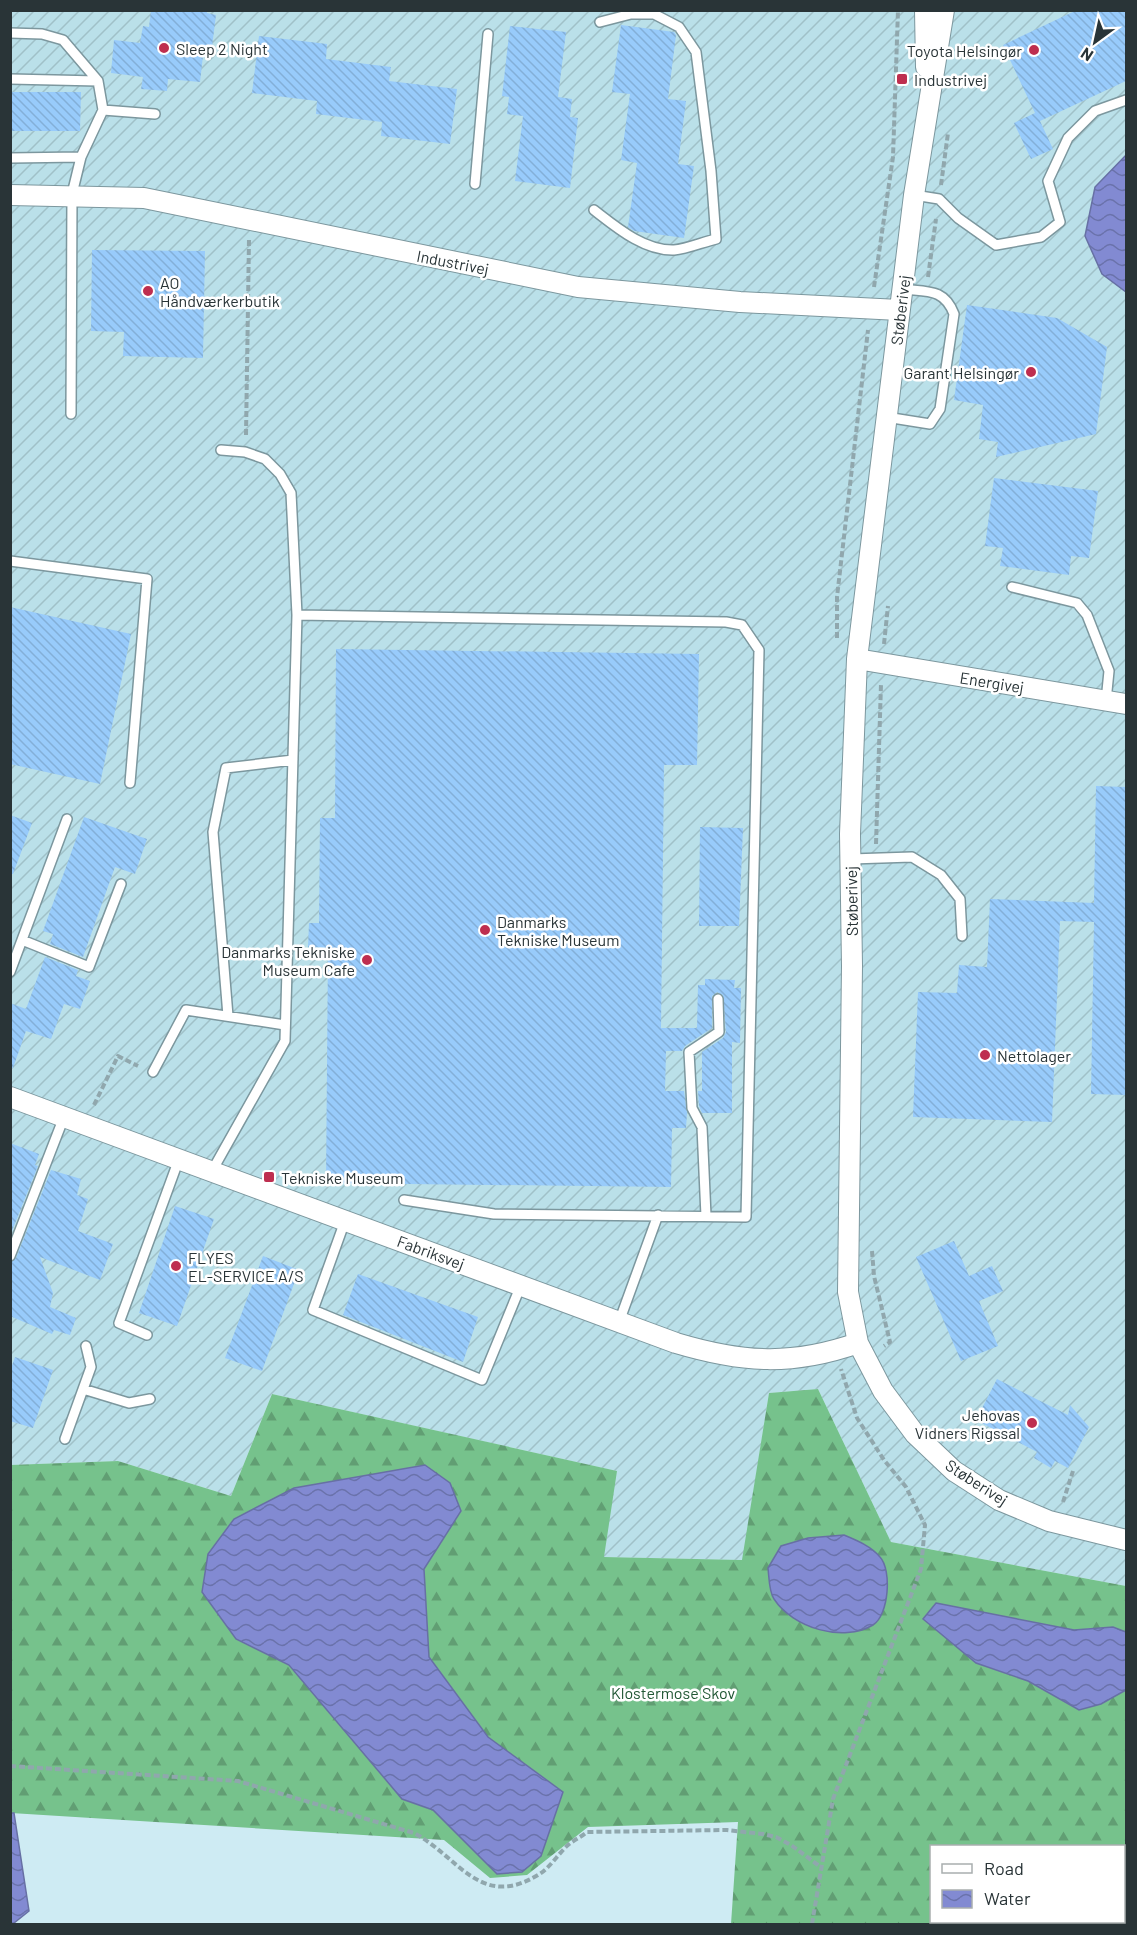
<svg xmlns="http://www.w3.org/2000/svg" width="1137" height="1935" viewBox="0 0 1137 1935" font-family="Barlow,sans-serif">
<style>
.industrial{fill:url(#industrial-furrows)}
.forest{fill:url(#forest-firs);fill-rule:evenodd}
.water{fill:url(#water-waves);stroke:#6770a4;stroke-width:1.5}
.building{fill:url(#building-back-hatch)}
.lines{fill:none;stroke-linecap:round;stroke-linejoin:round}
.lane-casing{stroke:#7c979e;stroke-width:12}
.street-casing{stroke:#7c979e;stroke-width:22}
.path{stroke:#90a7ad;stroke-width:4;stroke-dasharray:6 3;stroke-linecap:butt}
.lane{stroke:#fff;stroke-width:9}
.street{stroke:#fff;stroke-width:20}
.poi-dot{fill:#be2e4f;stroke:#fff;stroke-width:2}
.labels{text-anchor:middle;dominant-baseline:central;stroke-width:5;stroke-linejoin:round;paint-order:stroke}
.poi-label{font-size:16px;fill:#293437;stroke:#fff;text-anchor:start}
.street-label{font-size:16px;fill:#293437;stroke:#fff}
.park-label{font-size:16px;fill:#215734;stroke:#fff}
</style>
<defs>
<pattern id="industrial-furrows" width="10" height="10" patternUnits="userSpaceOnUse" patternTransform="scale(1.5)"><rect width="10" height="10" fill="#bae0e9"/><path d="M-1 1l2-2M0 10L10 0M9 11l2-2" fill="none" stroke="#a0c1c8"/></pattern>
<pattern id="forest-firs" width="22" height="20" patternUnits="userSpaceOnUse" patternTransform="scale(1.5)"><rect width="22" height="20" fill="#76c28c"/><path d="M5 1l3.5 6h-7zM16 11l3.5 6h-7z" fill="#619e73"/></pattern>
<pattern id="water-waves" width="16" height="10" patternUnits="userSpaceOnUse" patternTransform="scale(1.5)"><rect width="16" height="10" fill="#828ad2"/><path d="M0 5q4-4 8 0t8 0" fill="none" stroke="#6a72ab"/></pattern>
<pattern id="building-back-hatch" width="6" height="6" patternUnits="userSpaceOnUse" patternTransform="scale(1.5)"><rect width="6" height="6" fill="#98cbfb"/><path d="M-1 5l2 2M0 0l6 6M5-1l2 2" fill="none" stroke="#83afd8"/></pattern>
</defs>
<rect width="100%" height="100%" fill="#ceebf3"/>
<!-- industrial -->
<path class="industrial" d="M10,11H1126V1586L891,1542L818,1389L769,1393L743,1560L603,1557L616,1471L272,1394L231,1496L118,1461L11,1465Z"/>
<!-- forest -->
<path class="forest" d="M818,1389L891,1542L1126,1586V1632C1083,1617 1018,1649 976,1663L1028,1681L1079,1710L1101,1704L1126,1690V1924H731L738,1822L588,1827L527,1875L490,1878L444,1840L11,1813L10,1465L118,1461L231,1496L272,1394L617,1471L604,1557L742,1560L769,1393ZM461,1511L424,1569L429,1657L488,1737L563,1792L497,1874L433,1810L402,1799L289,1665ZM932,1846H1124V1922H932Z"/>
<!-- water -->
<path class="water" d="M1126,155V292L1102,274L1085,236L1095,187Z
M425,1465L450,1483L461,1511L424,1569L429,1657L488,1737L563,1792L541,1856L522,1872L497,1874L433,1810L402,1799L289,1665L236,1639L202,1592L208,1554L234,1519L294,1488Z
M844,1535C856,1540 871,1546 880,1557C892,1570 889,1615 873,1625C843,1643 793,1628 774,1599C769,1592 769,1577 768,1568L781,1546L808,1538Z
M936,1603L1074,1630L1113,1627L1126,1632V1690L1101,1704L1079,1710L1028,1681L976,1663L923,1619Z
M10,1813H14L29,1911L14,1923H10Z"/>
<!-- building -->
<path class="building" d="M151,10H207V13L216,15L212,47H204L200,82L168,79L167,91L141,89L143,77L111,73L114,40L140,43L143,26L149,27Z
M1077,10H1126V81L1040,121L1053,149L1031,159L1014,123L1035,113L1003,45Z
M621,25L674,32L676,35L668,99L686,101L678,164L694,166L684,238L634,231L628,227L637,163L621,160L630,94L612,92Z
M510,26L566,32L558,97L572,99L570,117L578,118L570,188L515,181L523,116L507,114L509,97L502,96Z
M259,36L327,44L326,59L391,67L389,81L457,89L450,144L381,136L382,122L316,114L317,101L252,93Z
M10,92H81L80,131H10Z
M92,250L205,251L203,358L123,356L124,332L91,331Z
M967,305L1057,318L1107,347L1096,434L996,457L998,442L979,439L983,405L954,400Z
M994,478L1098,491L1089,558L1071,556L1069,575L1000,566L1003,548L985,546Z
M10,607L131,634L100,784L10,764Z
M336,649L699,654L697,765H664L661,1028H697L698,985H705V979L735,980L734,988H741L740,1043L732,1042V1113H702L699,1106L698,1091H702V1052L723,1038L726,1032L723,995L717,992L712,996V1028L685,1046L682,1051H666L665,1091H684L687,1113L686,1128H672L671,1187L326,1183L328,948L308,947L309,923H319L320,818H335Z
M1096,786L1126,787V1095L1091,1094L1094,922L1060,921L1052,1122L913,1117L918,992L957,993L959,965L987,967L990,899L1094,903Z
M10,815L32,823L13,874H10Z
M84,817L147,839L135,874L115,867L83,957L50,944L53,934L43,931Z
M700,827L743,828L739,926H699Z
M45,957L78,970L76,976L90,981L80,1009L64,1004L51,1039L26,1031L13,1068L10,1067V1003L26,1009Z
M10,1143L39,1154L35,1165L38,1166L10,1236Z
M51,1170L81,1179L77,1195L88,1199L78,1231L113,1244L100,1280L40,1257L53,1293L50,1307L76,1318L70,1335L54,1330L52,1334L10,1316V1263L16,1258Z
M175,1206L214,1219L177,1326L139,1313Z
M954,1241L969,1276L992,1266L1003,1291L979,1301L998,1346L961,1361L916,1257Z
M263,1256L299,1270L262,1371L225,1358Z
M358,1274L478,1317L463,1362L343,1315Z
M15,1357L53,1370L33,1428L10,1421V1371Z
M997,1379L1068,1415L1070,1405L1089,1427L1068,1468L1055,1461L1051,1468L1034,1458L1037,1452L976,1420Z"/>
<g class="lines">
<!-- lane casing -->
<g class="lane-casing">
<path id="lane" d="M10,33L42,34L63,40L98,81L103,110L155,114
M10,79L98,81
M10,158L81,157
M475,184L488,34
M914,195L939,199L958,218L996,245L1041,237L1060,222L1048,181L1068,138L1095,111L1126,100
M594,210C616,227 644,251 674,250C687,249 703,242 716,239L711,171L696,52L679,27L654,14H631L600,22
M71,414L72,194L81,157L103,110
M886,417L930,424L940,409L954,314C944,288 927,292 902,289
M10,561L147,579L130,783
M1012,587L1077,603L1087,615L1109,671L1106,701
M297,615L726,622L742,625L759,650L746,1217L494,1214L404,1200
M851,859L912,857L941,875L960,899L962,936
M22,940L89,967L121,884
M10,972L67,819
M228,1016L213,832L226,768L293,760
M153,1072L186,1010L285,1025
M212,1171L285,1041L297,615L291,493L280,474L265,459L245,452L221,450
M706,1216L702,1127L692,1108L689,1052L719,1032L718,999
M345,1221L313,1310L482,1380L521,1285
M10,1256L64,1117
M619,1322L658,1215
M147,1335L119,1323L179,1159
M83,1389L129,1403L150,1399
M65,1439L91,1367L86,1346"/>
</g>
<!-- street casing -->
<g class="street-casing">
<path id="street" d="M925,10L926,67
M944,10L914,195L857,659L850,834L852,966L848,1292L858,1343L883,1391L915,1434L954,1471L999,1500L1049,1521L1126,1540
M10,195L144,198L578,287L740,302L899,310
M857,659L1126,704
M10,1097L676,1343C743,1363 792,1366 858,1343"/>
</g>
<!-- path -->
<path class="path" d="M941,185L948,133
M928,277L936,219
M874,287L893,157L898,10
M246,435L249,239
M837,638V597L868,330
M884,644L888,606
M876,844L881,684
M94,1105L118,1056L138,1066
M872,1251L874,1276L890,1342L884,1346
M1063,1502L1073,1471
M10,1766L238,1781L414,1833C459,1857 480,1910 538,1875C550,1868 558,1854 568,1845C574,1840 581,1837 587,1832L727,1830L763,1834L776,1837L791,1845L822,1868
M812,1924L833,1799L921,1569L925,1525L906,1487L884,1460L857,1418L841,1369"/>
<!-- lane -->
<use href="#lane" class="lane"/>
<!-- street -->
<use href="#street" class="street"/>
</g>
<!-- markers -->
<g class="poi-dot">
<circle cx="164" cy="48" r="6"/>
<circle cx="1034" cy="50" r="6"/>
<rect x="896" y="73" width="12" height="12" rx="3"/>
<circle cx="148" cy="291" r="6"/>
<circle cx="1031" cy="372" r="6"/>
<circle cx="485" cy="930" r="6"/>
<circle cx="367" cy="960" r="6"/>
<circle cx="985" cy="1055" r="6"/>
<rect x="263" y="1171" width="12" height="12" rx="3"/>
<circle cx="176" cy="1266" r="6"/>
<circle cx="1032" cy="1423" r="6"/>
</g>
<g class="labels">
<!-- poi labels -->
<g class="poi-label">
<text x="176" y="48">Sleep 2 Night</text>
<text x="1022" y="50" text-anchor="end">Toyota Helsingør</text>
<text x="914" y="79">Industrivej</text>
<text x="160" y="282">AO<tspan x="160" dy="18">Håndværkerbutik</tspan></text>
<text x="1019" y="372" text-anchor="end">Garant Helsingør</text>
<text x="497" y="921">Danmarks<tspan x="497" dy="18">Tekniske Museum</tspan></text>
<text x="355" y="951" text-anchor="end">Danmarks Tekniske<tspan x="355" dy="18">Museum Cafe</tspan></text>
<text x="997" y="1055">Nettolager</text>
<text x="281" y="1177">Tekniske Museum</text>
<text x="188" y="1257">FLYES<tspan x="188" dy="18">EL-SERVICE A/S</tspan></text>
<text x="1020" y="1414" text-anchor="end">Jehovas<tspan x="1020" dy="18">Vidners Rigssal</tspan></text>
</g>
<!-- street labels -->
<g class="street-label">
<text transform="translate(453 262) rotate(11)">Industrivej</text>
<text transform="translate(900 310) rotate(-83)">Støberivej</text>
<text transform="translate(992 682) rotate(9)">Energivej</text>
<text transform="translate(851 901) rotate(-91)">Støberivej</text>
<text transform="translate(431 1252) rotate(20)">Fabriksvej</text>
<text transform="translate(977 1482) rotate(33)">Støberivej</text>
</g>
<!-- park labels -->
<g class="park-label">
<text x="673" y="1692">Klostermose Skov</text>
</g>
</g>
<!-- border -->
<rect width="1137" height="1935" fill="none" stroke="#293437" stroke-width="24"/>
<!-- legend -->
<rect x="930" y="1845" width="195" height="78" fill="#ffffff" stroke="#a9aeaf" stroke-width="1.5"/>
<rect x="942" y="1864" width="30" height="9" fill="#ffffff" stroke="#a9aeaf" stroke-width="1.5"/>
<text x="984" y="1875" font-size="18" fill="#293437">Road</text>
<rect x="942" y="1890" width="30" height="18" fill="url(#water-waves)" stroke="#a9aeaf" stroke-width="1.5"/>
<text x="984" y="1905" font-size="18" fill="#293437">Water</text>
<!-- north arrow -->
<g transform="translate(1095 42) rotate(213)" stroke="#ffffff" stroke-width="4.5" paint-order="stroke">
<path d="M0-4.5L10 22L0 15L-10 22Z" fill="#293437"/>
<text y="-9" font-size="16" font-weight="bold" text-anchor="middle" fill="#293437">N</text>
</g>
</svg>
